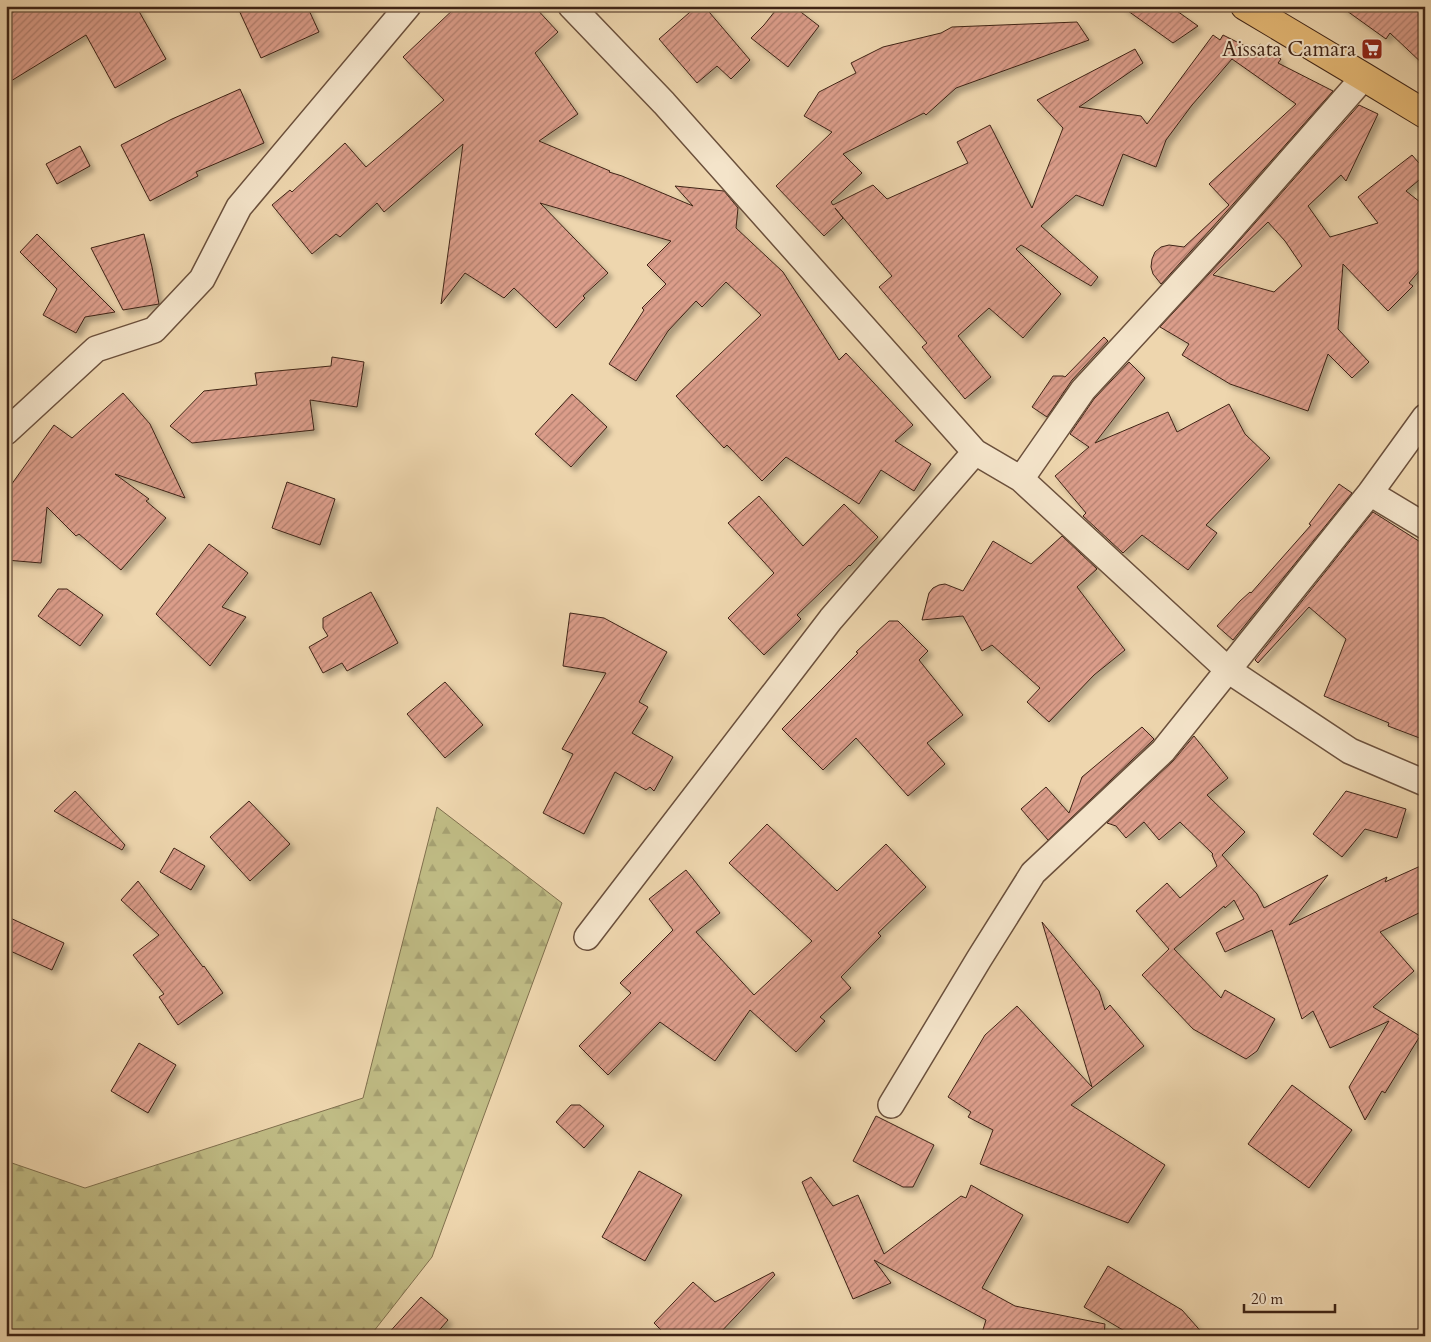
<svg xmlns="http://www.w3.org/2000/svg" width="1431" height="1342" viewBox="0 0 1431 1342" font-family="Cardo,serif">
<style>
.forest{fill:url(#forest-firs);stroke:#80704e}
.building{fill:url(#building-hatch);stroke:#3f2416;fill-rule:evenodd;filter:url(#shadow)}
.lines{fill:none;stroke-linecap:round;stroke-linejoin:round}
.minor-casing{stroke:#6b503c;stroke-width:28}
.primary-casing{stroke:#3f2416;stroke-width:30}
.minor{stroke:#f4e4ca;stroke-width:25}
.primary{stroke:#e7bb77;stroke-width:28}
.labels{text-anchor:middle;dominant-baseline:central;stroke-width:4;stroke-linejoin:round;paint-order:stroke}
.poi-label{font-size:21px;fill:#3f2416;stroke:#f4e4ca;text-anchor:end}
</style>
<defs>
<pattern id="forest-firs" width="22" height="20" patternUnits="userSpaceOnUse" patternTransform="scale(1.25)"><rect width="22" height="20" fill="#c0bc85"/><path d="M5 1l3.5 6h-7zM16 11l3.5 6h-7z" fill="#a6a172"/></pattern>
<pattern id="building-hatch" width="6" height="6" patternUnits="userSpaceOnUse" patternTransform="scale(1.25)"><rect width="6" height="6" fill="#db9d8a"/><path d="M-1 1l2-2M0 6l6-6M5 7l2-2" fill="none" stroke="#b38070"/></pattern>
<filter id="shadow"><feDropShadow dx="4.5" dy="4.5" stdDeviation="2.5" flood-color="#0004"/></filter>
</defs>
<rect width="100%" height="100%" fill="#eed6ae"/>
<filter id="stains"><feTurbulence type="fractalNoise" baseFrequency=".004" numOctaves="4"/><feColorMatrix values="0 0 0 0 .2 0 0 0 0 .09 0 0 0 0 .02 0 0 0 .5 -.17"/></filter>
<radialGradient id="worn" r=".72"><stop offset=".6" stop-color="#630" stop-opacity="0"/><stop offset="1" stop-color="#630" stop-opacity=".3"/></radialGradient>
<!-- forest -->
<path class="forest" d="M437,807L562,903L432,1257L370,1336H6V1161L85,1188L363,1098Z"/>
<!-- building -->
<path class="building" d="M23,6H136L166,59L115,88L86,35L6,84V17Z
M237,6H307L319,32L261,58Z
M457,6H534L558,32L535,53L578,114L539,141L610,171L609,172L622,176L693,206L675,186L724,191L738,208L736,228L783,272L839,360L846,353L913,425L895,441L931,464L914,491L881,470L859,504L786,457L762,481L727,445L724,448L676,396L761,315L726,282L702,307L696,301L668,331L636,381L609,364L644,310L642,308L666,284L647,265L671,241L540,203L608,273L583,296L585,298L556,328L514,288L504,298L465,273L441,304L463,144L384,212L377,203L340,237L336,234L312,254L272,205L290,190L292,192L345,143L366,167L444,100L403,57Z
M697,6H704L750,60L731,79L717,66L697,83L659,39Z
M779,6H793L819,26L788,67L751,38L764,25Z
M1121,6H1170L1198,26L1173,43Z
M1340,6H1425V66L1390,33L1386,39Z
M1077,22L1089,40L956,88L926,115L924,113L843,154L862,173L831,202L833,205L873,185L887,199L968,163L957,142L990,125L1032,208L1063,128L1037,100L1135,49L1143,63L1079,107L1141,116L1147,124L1213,35L1220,40L1223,35L1255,51L1260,44L1281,59L1278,63L1333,91L1211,229L1161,284L1153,274L1151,267L1152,259L1155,252L1161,247L1169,245L1184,247L1229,205L1209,184L1296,104L1232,59L1192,105L1166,140L1156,167L1123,154L1103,206L1076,195L1041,226L1098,277L1091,286L1021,245L1016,249L1061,294L1023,338L989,308L958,336L991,377L965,399L922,347L927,343L879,287L892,276L835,208L843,218L824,236L776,186L832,132L804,116L819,92L856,73L851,63L883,47L941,33L952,27Z
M240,89L264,143L196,172L198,176L150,201L121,145L172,119Z
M1359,105L1378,114L1346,181L1341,175L1308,206L1330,237L1378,223L1358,197L1412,155L1425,170V175L1406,191L1425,206V264L1409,283L1413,286L1388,311L1343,264L1338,329L1369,362L1352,378L1328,354L1308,411L1230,384L1182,355L1189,344L1160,327L1233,248ZM1268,222L1285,241L1302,266L1274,292L1213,275Z
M80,146L90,166L57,184L46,164Z
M37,234L115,312L85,317L76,333L43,315L57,289L20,252Z
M144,234L152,267L159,304L123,310L91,248Z
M1104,337L1108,341L1072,380L1047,417L1032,407L1053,376H1063L1065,377Z
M332,357L364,362L357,407L310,400L314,430L192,443L170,426L204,391L257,385L255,373L331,366Z
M1129,362L1145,378L1095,443L1168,412L1177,432L1229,404L1245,434L1270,458L1206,525L1217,533L1188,570L1142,535L1123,553L1083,516L1086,513L1055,476L1089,447L1070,434L1094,399Z
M123,393L150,424L185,498L115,474L149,499L146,501L166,518L121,570L79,534L76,536L47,507L41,563L6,560V492L54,425L72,438Z
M572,394L607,427L571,467L535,434Z
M287,482L335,499L320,545L272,528Z
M1339,484L1352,493L1233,640L1217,626L1240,601L1250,592L1251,593L1311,525L1309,524Z
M759,496L803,546L844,504L878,537L850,566L849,565L797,615L801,619L764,655L728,618L774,573L728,523Z
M1373,512L1425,545V740L1388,726L1389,723L1324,696L1346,639L1309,607L1258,663L1255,660Z
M1062,536L1097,569L1077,587L1125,650L1094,675L1049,722L1027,702L1040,688L992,645L982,651L963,616L922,620L929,593L933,588L939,585L945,584L963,591L993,541L1031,564Z
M209,544L248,573L222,607L246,617L210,666L156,614Z
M58,589H67L103,615L80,646L38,616Z
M371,592L398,643L347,671L342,663L323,673L309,647L328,636L323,628V618Z
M570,613L604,618L667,652L639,702L648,707L632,733L673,757L654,791L650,787L646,790L615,772L584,834L543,813L573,754L562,749L606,673L563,666Z
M889,621H898L928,651L919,660L963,715L927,743L945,764L908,796L856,738L823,770L782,729L858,653L856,652Z
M445,682L483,725L445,758L407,714Z
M1142,727L1154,739L1152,741L1048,840L1021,809L1046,787L1069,813L1082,777Z
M1194,736L1228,778L1207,795L1245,832L1222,855L1257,894L1264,908L1328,875L1289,925L1387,877L1385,882L1425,864V910L1380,932L1414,971L1373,1007L1420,1036L1385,1093L1382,1091L1365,1120L1349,1087L1389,1021L1330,1048L1313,1011L1302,1019L1272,930L1225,952L1216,933L1244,919L1234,900L1225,908L1224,906L1174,949L1221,998L1225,990L1275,1019L1257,1051L1246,1059L1193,1029L1142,975L1169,949L1136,911L1167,883L1180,898L1217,866L1212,855L1213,854L1180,822L1159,840L1144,822L1126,838L1116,826L1107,823L1173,761Z
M75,791L125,845L122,850L54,811Z
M1346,791L1406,809L1397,838L1365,829L1342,857L1313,834Z
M249,801L290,844L250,881L210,837Z
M767,824L837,891L886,844L926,887L878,933L881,936L841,977L851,988L820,1017L825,1021L796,1052L750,1010L715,1061L660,1022L608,1075L579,1046L631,993L620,983L673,930L649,899L686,870L720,913L696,932L754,995L812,941L729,863Z
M174,848L205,866L191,890L160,872Z
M138,881L203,967L204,966L223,993L178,1025L159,997L164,994L133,955L159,935L121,900Z
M6,916L64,943L52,970L6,949Z
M1042,922L1099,991L1105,1010L1110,1005L1144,1046L1071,1105L1165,1165L1128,1223L980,1164L993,1130L968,1117L971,1112L948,1097L985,1035L1017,1006L1092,1087Z
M139,1043L176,1065L148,1113L111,1091Z
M1292,1085L1352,1130L1309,1188L1248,1144Z
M571,1105H580L604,1126L584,1148L556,1122Z
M876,1116L934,1145L913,1187H903L853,1161Z
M639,1171L682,1195L645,1261L602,1237Z
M811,1177L833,1206L858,1195L884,1254L961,1196L966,1198L971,1185L1023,1215L982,1288L1015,1306L1105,1324L1104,1336H981L986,1320L874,1260L891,1283L853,1299L802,1182Z
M1108,1266L1182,1310L1205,1336H1133L1084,1307Z
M773,1272L775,1275L717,1336H667L654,1323L693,1282L715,1302Z
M421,1297L448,1320L434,1336H386Z"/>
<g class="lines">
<!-- minor casing -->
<g class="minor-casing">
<path id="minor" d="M571,6L664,103L975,452L1021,479L1228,670L1350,751L1425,783
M6,432L96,349L154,330L202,279L239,207L408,6
M1021,479L1083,390L1222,239L1364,77
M1370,493L1425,526
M587,937L831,619L975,452
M891,1105L979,959L1033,873L1163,751L1370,493L1425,417"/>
</g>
<!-- primary casing -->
<g class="primary-casing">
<path id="primary" d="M1245,6L1364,77L1425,114"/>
</g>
<!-- minor -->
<use href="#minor" class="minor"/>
<!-- primary -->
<use href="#primary" class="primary"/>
</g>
<!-- icons -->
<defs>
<g id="supermarket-square" transform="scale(1.125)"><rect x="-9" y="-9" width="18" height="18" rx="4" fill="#8f2418" stroke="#f4e4ca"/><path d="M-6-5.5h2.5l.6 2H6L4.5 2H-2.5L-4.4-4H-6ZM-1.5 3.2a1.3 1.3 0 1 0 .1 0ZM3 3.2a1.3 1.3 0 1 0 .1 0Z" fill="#fff"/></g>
</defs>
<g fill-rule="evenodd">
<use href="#supermarket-square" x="1372" y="49"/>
</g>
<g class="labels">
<!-- poi labels -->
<g class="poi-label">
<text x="1356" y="49">Aissata Camara</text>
</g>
</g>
<!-- margin -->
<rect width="1431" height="1342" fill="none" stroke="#eed6ae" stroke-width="25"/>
<rect x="8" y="8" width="1416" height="1327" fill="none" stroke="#3f2416" stroke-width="2.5"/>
<rect x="12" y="12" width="1406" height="1317" fill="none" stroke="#3f2416"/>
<!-- scale -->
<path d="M1244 1304v8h91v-8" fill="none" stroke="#3f2416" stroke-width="2.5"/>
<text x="1251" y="1304" font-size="15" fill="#3f2416" stroke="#f4e4ca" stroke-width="4" paint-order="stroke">20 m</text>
<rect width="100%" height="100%" filter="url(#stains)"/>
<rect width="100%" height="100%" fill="url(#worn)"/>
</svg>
